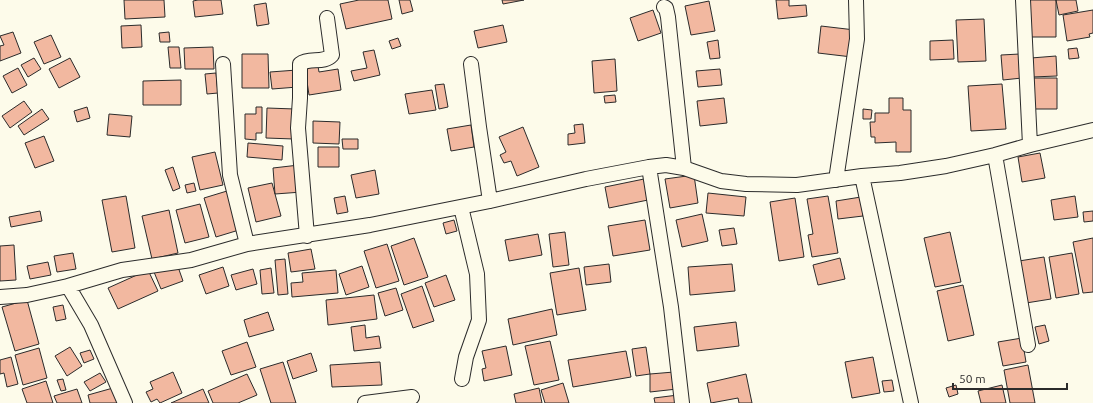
<svg xmlns="http://www.w3.org/2000/svg" width="1093" height="403" viewBox="0 0 1093 403" font-family="Ubuntu,sans-serif">
<style>
.building{fill:#f2b8a0;stroke:#2b2b2b}
.lines{fill:none;stroke-linecap:round;stroke-linejoin:round}
.street-casing{stroke:#2b2b2b;stroke-width:16}
.street{stroke:#fdfbea;stroke-width:14}
</style>
<rect width="100%" height="100%" fill="#fdfbea"/>
<!-- building -->
<path class="building" d="M124,0H164L165,17L125,19Z
M198,0H221L223,14L195,17L193,1Z
M359,0H388L392,19L346,29L340,4Z
M399,0H410L413,11L402,14Z
M502,0H524L503,4Z
M776,0H789V6L806,5L807,16L778,19Z
M1029,0H1056V37H1029Z
M1056,0H1076L1078,11L1059,15Z
M709,1L715,31L691,35L685,6Z
M266,3L269,24L257,26L254,5Z
M653,10L661,33L638,41L630,18Z
M1093,10V33L1089,34L1090,37L1067,41L1063,15Z
M984,19L986,61L958,62L956,20Z
M141,25L142,47L122,48L121,26Z
M503,25L507,42L478,48L474,31Z
M821,26L855,30L852,57L818,53Z
M13,32L21,53L0,61V46L4,45L0,36Z
M169,32L170,42H160L159,33Z
M51,35L61,57L44,64L34,42Z
M398,38L401,46L392,49L389,41Z
M718,40L720,58L710,59L707,42Z
M953,40L954,59L930,60V41Z
M168,47H179L181,68H170Z
M213,47L214,69H185L184,48Z
M1077,48L1079,58L1069,59L1068,49Z
M374,50L380,75L354,81L351,71L367,68L363,52Z
M242,54H268L269,88H242Z
M1020,54L1022,78L1003,80L1001,55Z
M1056,56L1057,76L1032,77L1031,58Z
M34,58L41,69L28,77L21,65Z
M70,58L80,77L59,88L49,69Z
M615,59L617,91L594,93L592,61Z
M318,66L319,72L338,69L341,90L309,95L305,68Z
M18,68L27,85L12,93L3,76Z
M720,69L722,85L698,87L696,71Z
M297,70L298,87L272,89L270,72Z
M216,73L218,93L207,94L205,74Z
M1031,78H1057V109H1031Z
M181,80V105H143V81Z
M444,84L448,107L439,109L435,85Z
M1002,84L1006,129L971,131L968,86Z
M432,90L436,110L409,114L405,94Z
M615,95L616,102L605,103L604,96Z
M724,98L727,123L700,126L697,101Z
M889,98H903V110H911V152H896V142L875,143V137H871L870,122H875V113H889Z
M24,101L32,112L10,128L2,116Z
M87,107L90,118L77,122L74,111Z
M256,107H262V133H256V140L245,139V114H256Z
M267,108L295,109L294,139L266,138Z
M42,109L49,119L24,135L18,126Z
M863,109L872,110L871,119H863Z
M109,114L132,116L130,137L107,135Z
M313,121L340,122L339,144L313,143Z
M583,124L585,143L568,145V134L575,133L574,125Z
M471,125L474,147L451,151L447,129Z
M523,127L539,167L517,176L511,161L504,163L500,155L506,152L499,137Z
M44,136L54,161L35,168L25,143Z
M342,139H358V149H343Z
M248,143L283,146L282,160L247,157Z
M318,147H339V167H318Z
M215,152L223,185L200,190L192,157Z
M1040,153L1045,178L1022,182L1018,157Z
M299,165L302,192L275,194L273,168Z
M173,167L180,188L173,191L165,170Z
M375,170L379,194L356,198L351,175Z
M694,175L698,203L670,208L665,179Z
M644,179L648,200L609,208L605,187Z
M194,183L196,191L187,193L185,185Z
M272,183L281,216L256,222L248,188Z
M227,191L239,230L216,237L204,198Z
M708,193L746,197L744,216L706,213Z
M126,196L135,248L112,252L102,200Z
M345,196L348,212L337,214L334,198Z
M828,196L838,253L812,257L808,235L813,234L807,199Z
M1075,196L1078,217L1054,220L1051,200Z
M861,197L863,216L838,219L836,201Z
M795,198L804,257L779,261L770,202Z
M200,204L209,237L185,243L176,210Z
M169,210L178,253L152,259L142,216Z
M40,211L42,221L11,227L9,217Z
M1093,211V221L1084,222L1083,212Z
M702,214L708,241L682,247L676,220Z
M454,220L457,231L446,234L443,223Z
M645,220L650,250L613,256L608,226Z
M734,228L737,244L722,246L719,230Z
M565,232L569,265L553,267L549,234Z
M950,232L961,282L935,287L924,238Z
M538,234L542,255L509,261L505,240Z
M414,238L428,277L404,285L391,246Z
M1093,238V292L1083,293L1073,242Z
M387,244L399,281L376,288L364,251Z
M14,245L16,280L0,281V246Z
M311,249L315,269L291,272L288,253Z
M73,253L76,269L57,272L54,256Z
M1072,253L1079,294L1056,298L1049,257Z
M1044,257L1051,299L1026,303L1019,261Z
M840,258L845,279L818,285L813,265Z
M285,259L288,294L278,295L275,260Z
M48,262L51,275L30,279L27,266Z
M177,264L183,281L161,289L154,272Z
M609,264L611,282L586,285L584,267Z
M732,264L735,291L690,295L688,267Z
M362,266L369,287L346,295L339,274Z
M223,267L229,286L206,294L199,275Z
M271,268L274,293L262,294L260,270Z
M579,268L586,310L557,315L550,273Z
M253,269L257,284L236,290L231,275Z
M148,270L158,291L118,309L108,288Z
M336,270L338,293L292,297L291,283L303,282L302,273Z
M446,275L455,300L434,307L425,283Z
M963,285L974,335L948,341L937,291Z
M422,286L434,321L413,328L401,294Z
M396,288L403,310L385,316L378,293Z
M374,295L377,319L328,325L326,300Z
M27,300L39,344L15,351L2,307Z
M63,305L66,319L56,321L53,307Z
M552,309L557,335L513,345L508,319Z
M268,312L274,330L249,337L244,320Z
M736,322L739,346L697,351L694,327Z
M365,325L366,338L379,336L381,348L354,351L351,327Z
M1045,325L1049,341L1039,344L1035,327Z
M1022,338L1026,362L1003,366L998,342Z
M550,341L559,380L534,385L525,346Z
M247,342L256,367L231,375L222,351Z
M506,346L512,375L484,381L482,369L486,368L482,351Z
M70,347L82,366L67,376L55,356Z
M646,347L650,374L636,376L632,349Z
M39,348L47,378L23,385L15,355Z
M90,350L94,359L84,363L80,353Z
M626,351L631,377L573,387L568,360Z
M311,353L317,371L293,379L287,361Z
M11,357L18,384L7,387L4,373L0,374V360Z
M873,357L880,393L852,398L845,362Z
M283,362L296,403H271L260,369Z
M380,362L382,385L332,387L330,365Z
M1028,365L1035,403H1010L1004,370Z
M173,372L182,393L160,403L157,399L151,402L146,392L153,389L150,382Z
M674,372L677,389L650,392V374Z
M100,373L106,382L90,391L84,382Z
M247,374L257,395L238,403H213L208,391Z
M746,374L752,403H739L738,398L711,403L707,383Z
M63,379L66,390L61,391L57,380Z
M892,380L894,391L884,392L882,381Z
M46,381L53,403H27L22,389Z
M563,383L569,403H545L541,390Z
M956,385L958,394L949,397L946,388Z
M1002,385L1006,403H981L978,391Z
M113,388L117,403H90L88,395Z
M539,388L542,403H516L514,394Z
M77,389L82,403H57L54,396Z
M203,389L209,403H171Z
M678,395V403H655L654,398Z"/>
<g class="lines">
<!-- street casing -->
<g class="street-casing">
<path id="street" d="M1023,0L1030,145
M664,7L666,8L668,17L684,168
M223,64L230,175L247,244
M471,64L479,127L490,201
M995,155L1028,345
M649,167L671,307L682,403
M862,176L911,403
M836,180L857,39L856,0
M461,207L477,274L479,320L466,357L462,379
M307,236L298,128L300,98V64C309,57 324,64 332,55L327,18
M68,286L122,270L191,260L247,244L370,225L490,201L586,179L649,167L666,165L684,168L721,181L746,184L797,185L862,176L900,173L946,166L995,155L1030,145L1093,130
M0,297L27,295L68,286L91,325L125,403
M365,403L412,397"/>
</g>
<!-- street -->
<use href="#street" class="street"/>
</g>
<!-- scale -->
<path d="M953 383v6h114v-6" fill="none" stroke="#2b2b2b" stroke-width="2"/>
<text x="959" y="383" font-size="12" fill="#2b2b2b" stroke="#fdfbea" stroke-width="3" paint-order="stroke">50 m</text>
</svg>
